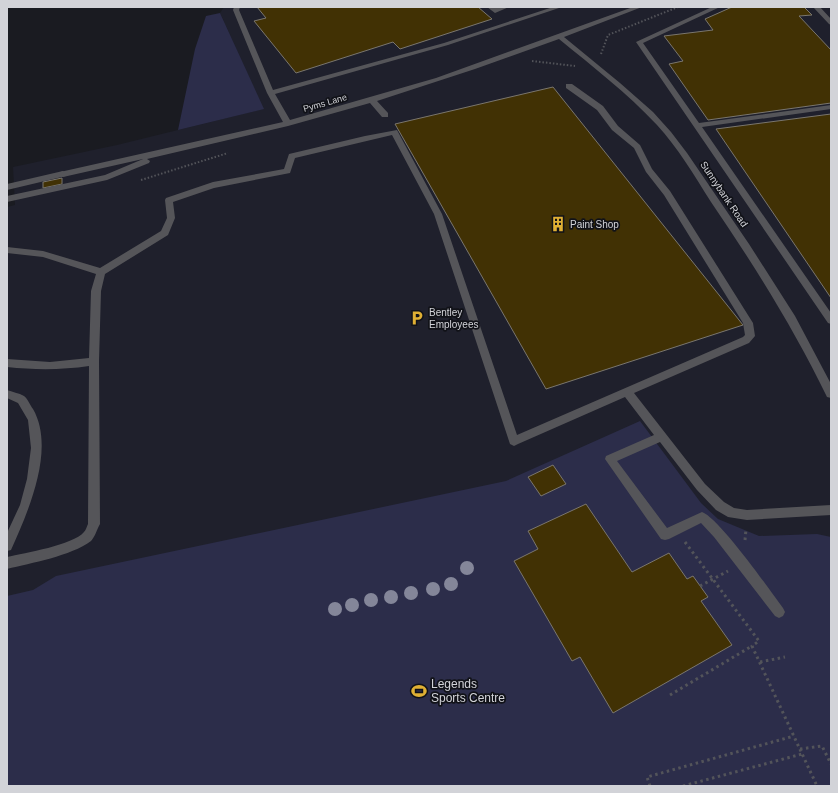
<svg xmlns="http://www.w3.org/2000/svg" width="838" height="793" viewBox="0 0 838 793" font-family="Arial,sans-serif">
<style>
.built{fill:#1f202c}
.green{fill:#2c2d4a}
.building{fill:#413104;stroke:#7a766e}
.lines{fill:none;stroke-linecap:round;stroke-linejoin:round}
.path-far1{stroke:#53545a;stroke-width:2;stroke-dasharray:1.5 2;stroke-linecap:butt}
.path{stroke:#53545a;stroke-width:3;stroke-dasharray:2.5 3.5;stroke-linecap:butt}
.lane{fill:#555559;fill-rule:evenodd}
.street{fill:#555559;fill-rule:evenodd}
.tree{fill:#848699}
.labels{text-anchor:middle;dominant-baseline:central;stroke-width:3.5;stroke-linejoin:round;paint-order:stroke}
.far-street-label{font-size:9px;fill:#d2d3d8;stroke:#111218}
.street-label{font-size:10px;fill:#d2d3d8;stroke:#111218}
.poi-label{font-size:10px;fill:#d2d3d8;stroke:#111218;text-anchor:start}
.near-poi-label{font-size:12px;fill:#d2d3d8;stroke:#111218;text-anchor:start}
</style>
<rect width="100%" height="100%" fill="#1a1b21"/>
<!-- built -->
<path class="built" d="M224,7H831V786H7V207L15,205L13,167L117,145L263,109L220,13Z"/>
<!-- green -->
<path class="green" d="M220,13L264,109L178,130L195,49L206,16Z
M640,421L701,503L718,519L759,536L817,534L831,537V786H7V596L33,590L56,576L506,481Z"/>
<!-- building -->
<path class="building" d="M257,7H478L492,19L400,49L393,42L296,73L254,21L266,18Z
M732,7H804L812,15L799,16L831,50V103L708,120L669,64L683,61L664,36L713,30L705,19Z
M553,87L743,325L546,389L395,124Z
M831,114V298L716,129Z
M62,178V184L43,188V182Z
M553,465L566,484L541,496L528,477Z
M586,504L632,572L669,553L687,579L693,576L708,597L701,601L732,645L613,713L580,657L572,661L514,561L538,549L528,531Z"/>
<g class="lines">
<!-- path-far1 -->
<path class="path-far1" d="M601,54L608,35L678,7
M532,61L575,66
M141,180L228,153"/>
<!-- path -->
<path class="path" d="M745,540L746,529
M685,542L759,641L752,646L817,786
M700,586L728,571
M760,662L785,657
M670,695L752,646
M800,749L822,746L831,764
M650,786L647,777L794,736
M683,786L802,754"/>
<!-- lane -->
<path class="lane" d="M234,7H240L239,10L273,90L444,43L553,7L559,8L448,45L275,94L290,120L436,78L633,7H642L564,37L620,83L653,112L671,132L687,153L749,244L795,316L831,384V398L827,397C794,329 754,265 711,202C694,175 678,148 657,125C627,93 592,66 559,39L475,69L377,101L388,113V117H382L370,103L288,126L147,159L150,161L149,163L107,180L7,202V196L105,175L143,159L63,177L60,176V172L283,122L267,93L233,10Z
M487,7L496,8L509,7L495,13Z
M712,7H720L643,43L699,123L831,105V109L702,127L831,313V324L828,323L636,42Z
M813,7H820L831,19V25L829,24Z
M566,84H572L603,106L618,126L640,145L652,169L670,191L753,323L755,336L749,343L634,393L705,484L724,502L734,508L747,510L831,505V515L747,520L728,517L716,510L697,490L660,442L617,461L667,528L702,512C719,518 769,589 783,608L785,612L783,616L779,618L775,616L714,537L701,523L669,539L665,540L661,539L605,459L606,456L654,435L625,397L518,444L514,446L510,444L434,214L392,135L295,158L290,173L214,188L173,202L175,218L168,235L105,274L101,291L99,361L100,524C97,529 95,537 91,541C71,556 31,563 7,569V557C25,553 73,545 84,532C86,530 87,526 88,524L89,366C62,370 35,370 7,367V359L50,362L89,358L91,291L96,274L43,257L7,253V247L43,251L100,268L161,231L167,218L165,200L166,198L213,182L284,169L289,154L365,136L397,130L442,214L517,435L743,337L745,335L743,323L664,195L646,172L634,148L612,130L597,110L566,88Z
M7,390C12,392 19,393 24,396C28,399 30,405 33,409C56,449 28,512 11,550L7,551V533L20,505L27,479L31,448L28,420L18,403L7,398Z"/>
<!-- street -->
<path class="street" d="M63,171L67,174L66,176L7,190V184Z"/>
</g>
<!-- trees -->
<g class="tree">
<circle cx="467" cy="568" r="7"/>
<circle cx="451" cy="584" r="7"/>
<circle cx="433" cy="589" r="7"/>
<circle cx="411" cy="593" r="7"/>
<circle cx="391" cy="597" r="7"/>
<circle cx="371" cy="600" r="7"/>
<circle cx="352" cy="605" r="7"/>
<circle cx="335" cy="609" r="7"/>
</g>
<!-- icons -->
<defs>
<g id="building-bare" transform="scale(1.2)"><path d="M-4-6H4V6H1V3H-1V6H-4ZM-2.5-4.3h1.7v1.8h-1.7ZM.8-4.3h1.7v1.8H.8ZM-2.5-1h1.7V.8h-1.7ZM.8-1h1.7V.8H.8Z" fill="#e0b034" stroke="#111218" stroke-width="2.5" paint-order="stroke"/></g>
<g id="parking-bare" transform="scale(1.2)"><path d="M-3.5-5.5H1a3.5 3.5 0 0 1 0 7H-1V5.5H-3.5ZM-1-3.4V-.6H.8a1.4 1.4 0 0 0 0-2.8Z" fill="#e0b034" stroke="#111218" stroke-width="2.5" paint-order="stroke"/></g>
<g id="stadium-bare" transform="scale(1.2)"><path d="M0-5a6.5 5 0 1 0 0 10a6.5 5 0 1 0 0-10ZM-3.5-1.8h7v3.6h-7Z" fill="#e0b034" stroke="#111218" stroke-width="2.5" paint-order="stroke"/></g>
</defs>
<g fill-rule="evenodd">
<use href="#building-bare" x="558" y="224"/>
<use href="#parking-bare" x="417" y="318"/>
<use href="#stadium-bare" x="419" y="691"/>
</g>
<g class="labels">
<!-- far-street labels -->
<g class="far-street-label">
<text transform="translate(325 103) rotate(-16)">Pyms Lane</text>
</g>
<!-- street labels -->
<g class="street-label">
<text transform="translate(724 194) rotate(56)">Sunnybank Road</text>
</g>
<!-- poi labels -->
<g class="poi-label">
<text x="570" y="224">Paint Shop</text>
<text x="429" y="312">Bentley<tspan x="429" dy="12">Employees</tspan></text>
</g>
<!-- near-poi labels -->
<g class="near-poi-label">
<text x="431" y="684">Legends<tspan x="431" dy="14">Sports Centre</tspan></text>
</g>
</g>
<!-- border -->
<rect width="838" height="793" fill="none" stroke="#d2d3d8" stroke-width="16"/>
</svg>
